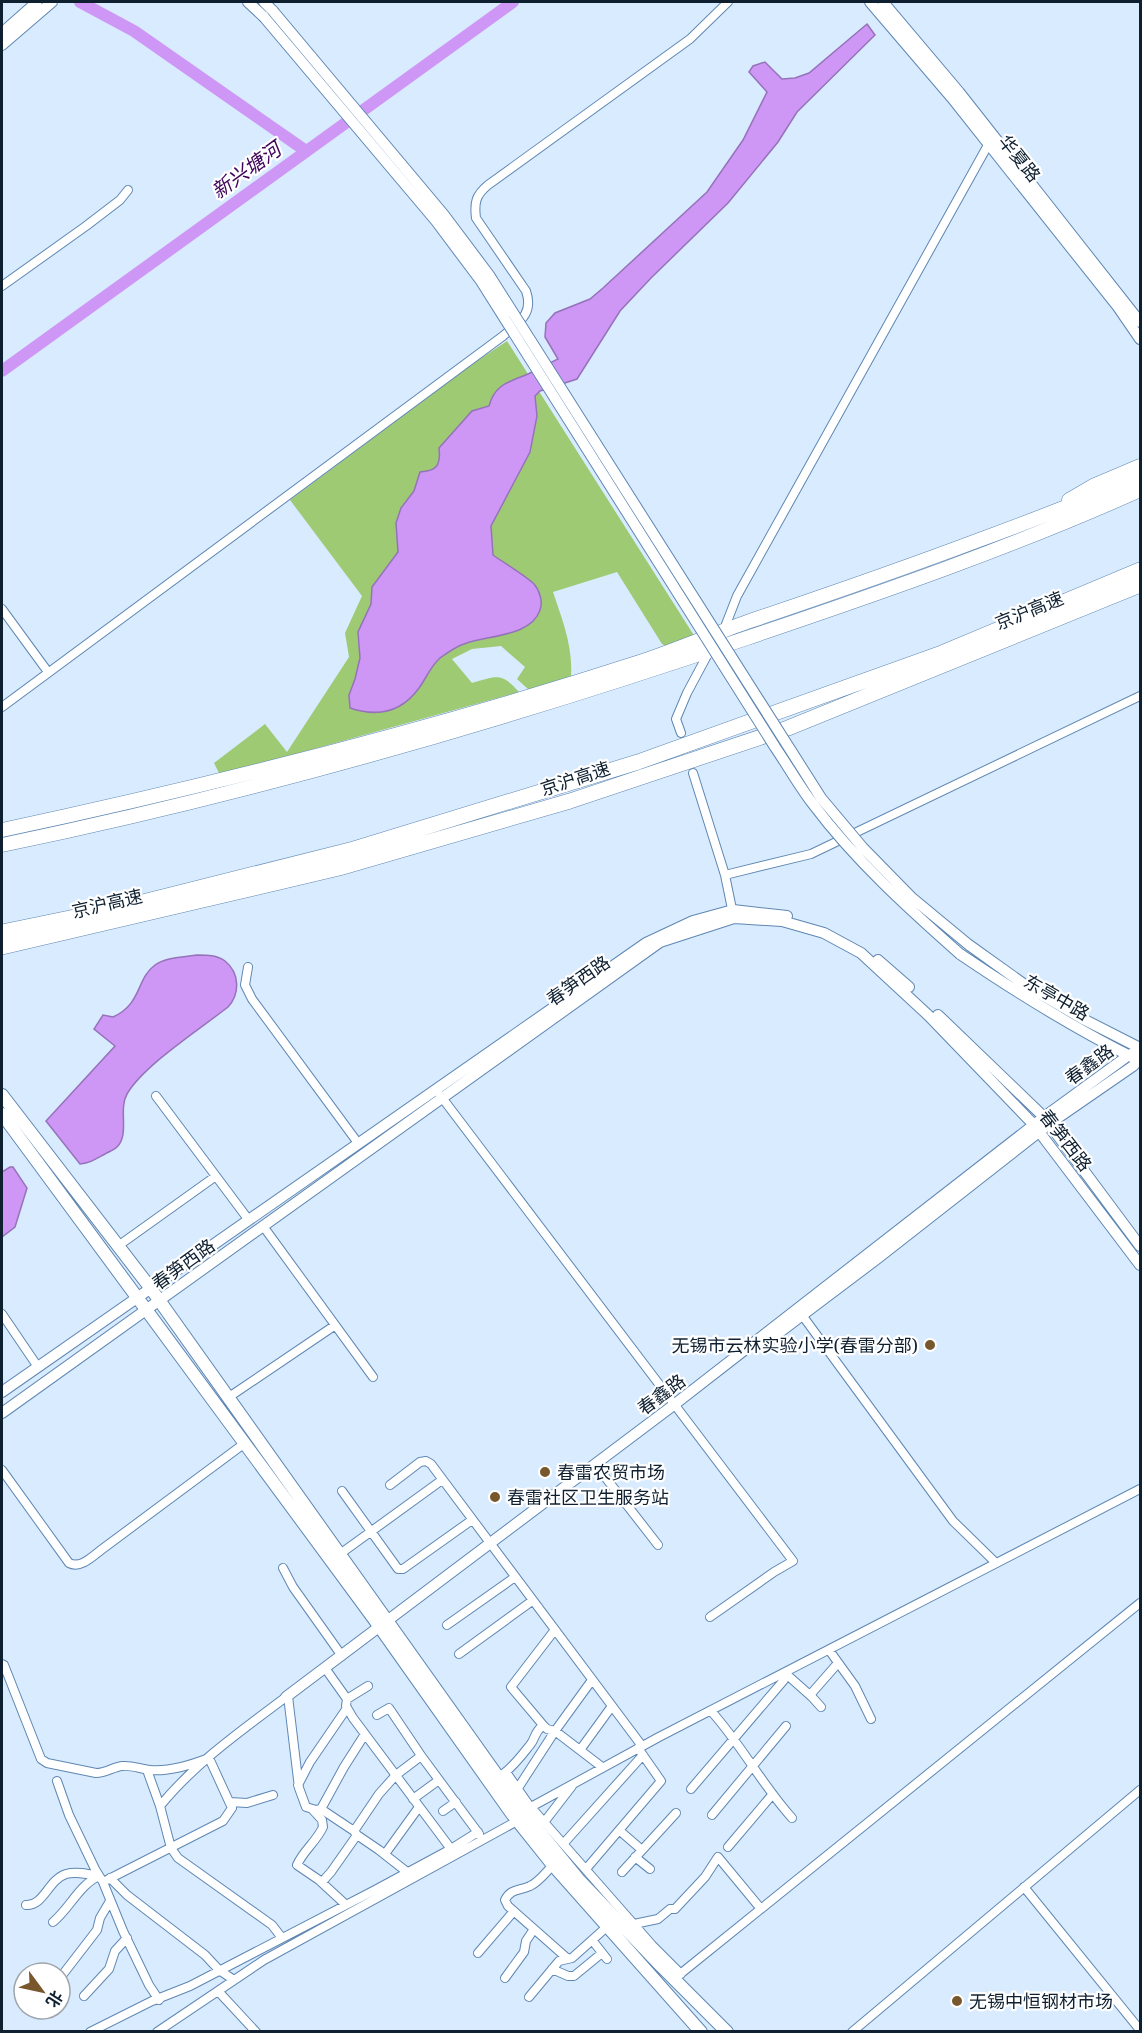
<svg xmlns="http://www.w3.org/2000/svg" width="1142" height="2033" viewBox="0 0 1142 2033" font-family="'Noto Serif','Noto Sans SC',serif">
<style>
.green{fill:#9eca74}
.water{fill:#cf97f5;stroke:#9573ba;stroke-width:1.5}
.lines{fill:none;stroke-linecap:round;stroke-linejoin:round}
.river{stroke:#cf97f5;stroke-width:12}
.minor-casing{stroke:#5e87b3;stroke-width:10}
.tertiary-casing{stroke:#5e87b3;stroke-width:12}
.secondary-casing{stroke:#5e87b3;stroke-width:12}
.primary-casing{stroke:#5e87b3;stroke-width:14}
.trunk-casing{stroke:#5e87b3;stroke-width:15}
.motorway-casing{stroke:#5e87b3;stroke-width:16}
.minor{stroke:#fff;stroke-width:8}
.tertiary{stroke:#fff;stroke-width:10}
.secondary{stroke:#fff;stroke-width:10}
.primary{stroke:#fff;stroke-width:12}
.trunk{stroke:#fff;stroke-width:14}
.motorway{stroke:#fff;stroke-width:15}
.secondary-bridge-casing{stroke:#5e87b3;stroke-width:12;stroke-linecap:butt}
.secondary-bridge{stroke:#fff;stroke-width:10}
.poi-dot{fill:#78572d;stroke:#fff;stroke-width:2}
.labels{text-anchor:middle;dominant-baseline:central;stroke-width:4.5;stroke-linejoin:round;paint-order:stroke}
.street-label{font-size:18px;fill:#0e1f30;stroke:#fff}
.poi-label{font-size:18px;fill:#0e1f30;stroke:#fff;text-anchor:start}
.water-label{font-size:20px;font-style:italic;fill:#3e035a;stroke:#fff}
</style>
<rect width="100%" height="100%" fill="#d9ebfe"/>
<!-- green -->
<path class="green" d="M507,341L695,637L668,647L662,644L617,572L553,592C562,619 573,646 571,676L529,690L517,679L525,667L501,646L472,649L452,659L472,683C497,676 501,672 519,692L220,775L214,763L265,724L287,752L349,657L345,633L362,596L290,500L471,365Z"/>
<!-- water -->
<path class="water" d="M867,24L875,35L797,112L778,142L728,203L651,278L620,311L577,379L540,391L535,396L537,416L530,452L491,526L493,555C504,563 526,576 534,584C540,591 543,602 540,610C531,637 487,635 464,644C455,647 447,653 440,658C430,667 427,677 419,688C401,713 377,717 350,708L349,695L355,679L360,658L358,632L371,604L372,587L398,552L396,523L401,508L414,491L420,472C437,471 441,465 439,448L472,411L489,406C495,384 509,382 528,374C538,369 548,364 558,359L545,337L546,323L555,313L590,299L603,288L707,192L743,140L767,92L749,72L753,66L765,62L782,79L795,78L809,73Z
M197,955C207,955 217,955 225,961C240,973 240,994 228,1007C200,1029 144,1065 127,1094C118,1110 130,1134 117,1147C114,1150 108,1152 105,1154C96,1159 90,1163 80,1164L46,1121L115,1046L94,1029L103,1015L113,1017C142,1004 136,979 155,965C166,957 184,957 197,955Z
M10,1167H13L27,1188L15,1227L2,1237V1172Z"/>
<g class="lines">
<!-- river -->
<path class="river" d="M80,2L134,31L306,151
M2,371L513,2"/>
<!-- minor casing -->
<g class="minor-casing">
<path id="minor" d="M2,286L86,226L120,200L128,190
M2,609L48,672
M723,632L737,596L988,145L992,142
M2,707L503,336C519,322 534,314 526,291L476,218C474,202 476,195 488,185L690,39L728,2
M681,733L676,719L687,693L710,650
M693,773L725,875L733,914
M725,875L811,854L1140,696
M248,967L245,985L252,999L358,1143
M440,1095L793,1561L774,1572L710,1617
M156,1096L248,1219
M263,1226L373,1377
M118,1246L216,1176
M2,1314L38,1367
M802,1315L953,1521L996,1563
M229,1397L334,1326
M595,1464L658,1545
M2,1470L69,1563C80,1569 92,1557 101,1550L245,1443
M390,1485L420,1462L426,1461L431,1464L642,1746
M342,1491L398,1569H403L472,1520
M340,1554L442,1480
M283,1568L293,1587L342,1656
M447,1625L515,1577
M829,1650L855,1686L871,1719
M459,1654L532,1601
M2,1664L4,1665L41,1759L47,1763L96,1773C106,1773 113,1767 122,1766C132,1765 140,1769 150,1770C170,1772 191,1765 209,1758L232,1808L223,1821L103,1882
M325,1668L347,1699L346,1706L353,1718L451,1849
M810,1695L838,1663
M288,1696L299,1788L306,1807L316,1810L321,1809L354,1831L357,1835L379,1850L407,1872
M347,1699L368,1686
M711,1711C741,1744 762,1785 792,1818
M377,1715L389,1708L422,1757L479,1834
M543,1725L511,1687L554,1631
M580,1750L612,1706
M147,1770L160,1806
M506,1772L529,1805L652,1945L681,1974
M503,1774C514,1766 522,1755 530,1745C536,1738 533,1734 543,1725L547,1729L555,1731L602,1767
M57,1781L69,1815L95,1869L103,1882L123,1931L149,1985L159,2000
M298,1785L310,1762L347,1708
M518,1788L555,1731L592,1680
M691,1789L784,1680L785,1673L812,1697L821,1707
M413,1799L439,1780
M230,1802L247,1803L273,1795
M531,1807L659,1737L1140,1489
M312,1809L322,1820L323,1827C316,1842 303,1851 297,1865L319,1880L345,1904
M321,1809L344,1767L365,1734
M443,1811L456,1802
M712,1815L786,1726
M545,1821L572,1786
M354,1831L379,1794L396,1775L421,1756
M620,1831L642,1850
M564,1843L643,1755
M728,1847L772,1795
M385,1854L419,1807
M635,1857L650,1869
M553,1865C546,1872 539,1882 530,1886C520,1891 511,1888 505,1900L508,1906L568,1959
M586,1869L661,1781L638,1748
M622,1872L676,1813
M110,1878L127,1895L205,1955L219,1970L234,1980
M322,1882L331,1872L357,1835
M1024,1887L1140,2030
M26,1905C44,1906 48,1880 66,1874C76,1871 89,1874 99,1876
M53,1922C70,1908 79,1885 99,1876
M634,1924L658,1919L670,1909H675L705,1877L718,1857L761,1909
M282,1938L272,1925L178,1858L171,1848L160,1806C195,1763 242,1730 286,1697
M592,1940L607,1959
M478,1953L514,1911
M552,1969L568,1976H574L602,1953
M60,1978L97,1930L100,1918L110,1901
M505,1978L524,1952L526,1941L534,1929
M674,1979L1140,1603
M218,1991L256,2032
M84,1996L109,1969L115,1951L127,1938
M529,1997L559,1961L572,1958L610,1924
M90,2032L152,2001L190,1986L375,1890L451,1849L478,1832
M157,2032L264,1960L517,1821
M852,2032L1140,1790"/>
</g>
<!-- tertiary casing -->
<g class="tertiary-casing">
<path id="tertiary" d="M870,2L952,98L1118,307L1140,339
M883,2L959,92L1140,322
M2,33L37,2
M2,45L52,2"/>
</g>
<!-- secondary casing -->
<g class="secondary-casing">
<path id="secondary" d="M248,2L264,17
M264,2L273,11
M969,945L1025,985L1083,1019L1140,1048
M960,954C1016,992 1072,1027 1132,1057
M878,960L909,987
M938,1015L1044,1117L1140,1246
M764,1344L878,1258L1049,1124L1133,1066L1139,1060L1140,1056
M2,1392L646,943L693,921L733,910L787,916
M2,1413L660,942L734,918L782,921L824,933L861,953L929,1016L1034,1125L1140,1265
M286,1697L675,1404L1044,1117L1129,1055L1140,1050"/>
</g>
<!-- primary casing -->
<g class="primary-casing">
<path id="primary" d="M2,1095L149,1286L521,1809L580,1881L661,1966L727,2032
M2,1114L374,1619L512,1814L552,1864L701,2032"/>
</g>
<!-- trunk casing -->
<g class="trunk-casing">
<path id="trunk" d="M1069,500L1093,486L1140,466
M2,830C217,784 430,730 640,662C676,650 711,635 747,622C824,596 902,569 979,540C1033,520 1087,500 1140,477
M2,845C254,793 503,721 747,638C880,593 1013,547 1140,490"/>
</g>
<!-- motorway casing -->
<g class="motorway-casing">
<path id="motorway" d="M2,932L123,907L354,849L638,762L942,653L1140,570
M2,947L339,868L570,801L788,728L1140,585"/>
</g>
<!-- minor -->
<use href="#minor" class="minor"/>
<!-- tertiary -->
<use href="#tertiary" class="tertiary"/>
<!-- secondary -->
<use href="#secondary" class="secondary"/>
<!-- primary -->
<use href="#primary" class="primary"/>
<!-- trunk -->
<use href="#trunk" class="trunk"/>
<!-- motorway -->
<use href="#motorway" class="motorway"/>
<!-- secondary-bridge casing -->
<g class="secondary-bridge-casing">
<path id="secondary-bridge" d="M273,11L444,215L489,275L821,798L863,848L911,897L969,945
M264,17L436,221L481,281L775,747C788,766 799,786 813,804C855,860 908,908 960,954"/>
</g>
<!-- secondary-bridge -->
<use href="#secondary-bridge" class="secondary-bridge"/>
</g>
<!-- markers -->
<g class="poi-dot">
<circle cx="930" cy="1345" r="6"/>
<circle cx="545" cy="1472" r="6"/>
<circle cx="495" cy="1497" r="6"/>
<circle cx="957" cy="2001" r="6"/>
</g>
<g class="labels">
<!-- street labels -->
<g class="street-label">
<text transform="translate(1020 158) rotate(51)">华夏路</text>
<text transform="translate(1029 610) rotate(-22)">京沪高速</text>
<text transform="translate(575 778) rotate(-18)">京沪高速</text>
<text transform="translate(107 903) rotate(-13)">京沪高速</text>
<text transform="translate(578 980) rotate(-35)">春笋西路</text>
<text transform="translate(1057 997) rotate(30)">东亭中路</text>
<text transform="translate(1089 1064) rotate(-36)">春鑫路</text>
<text transform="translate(1066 1140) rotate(52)">春笋西路</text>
<text transform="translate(183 1264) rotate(-36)">春笋西路</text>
<text transform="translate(661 1394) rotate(-37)">春鑫路</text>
</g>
<!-- poi labels -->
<g class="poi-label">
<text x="918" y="1345" text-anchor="end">无锡市云林实验小学(春雷分部)</text>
<text x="557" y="1472">春雷农贸市场</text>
<text x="507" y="1497">春雷社区卫生服务站</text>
<text x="969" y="2001">无锡中恒钢材市场</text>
</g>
<!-- water labels -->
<g class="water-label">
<text transform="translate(246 170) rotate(-36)">新兴塘河</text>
</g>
</g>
<!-- border -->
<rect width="1142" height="2033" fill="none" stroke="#0e1f30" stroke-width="6"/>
<!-- north arrow -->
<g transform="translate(42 1991) rotate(123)"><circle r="28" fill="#ffffff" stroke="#9fa5ac" stroke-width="1.5"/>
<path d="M0-4.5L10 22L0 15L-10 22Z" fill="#78572d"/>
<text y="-9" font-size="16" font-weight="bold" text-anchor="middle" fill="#0e1f30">北</text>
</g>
</svg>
